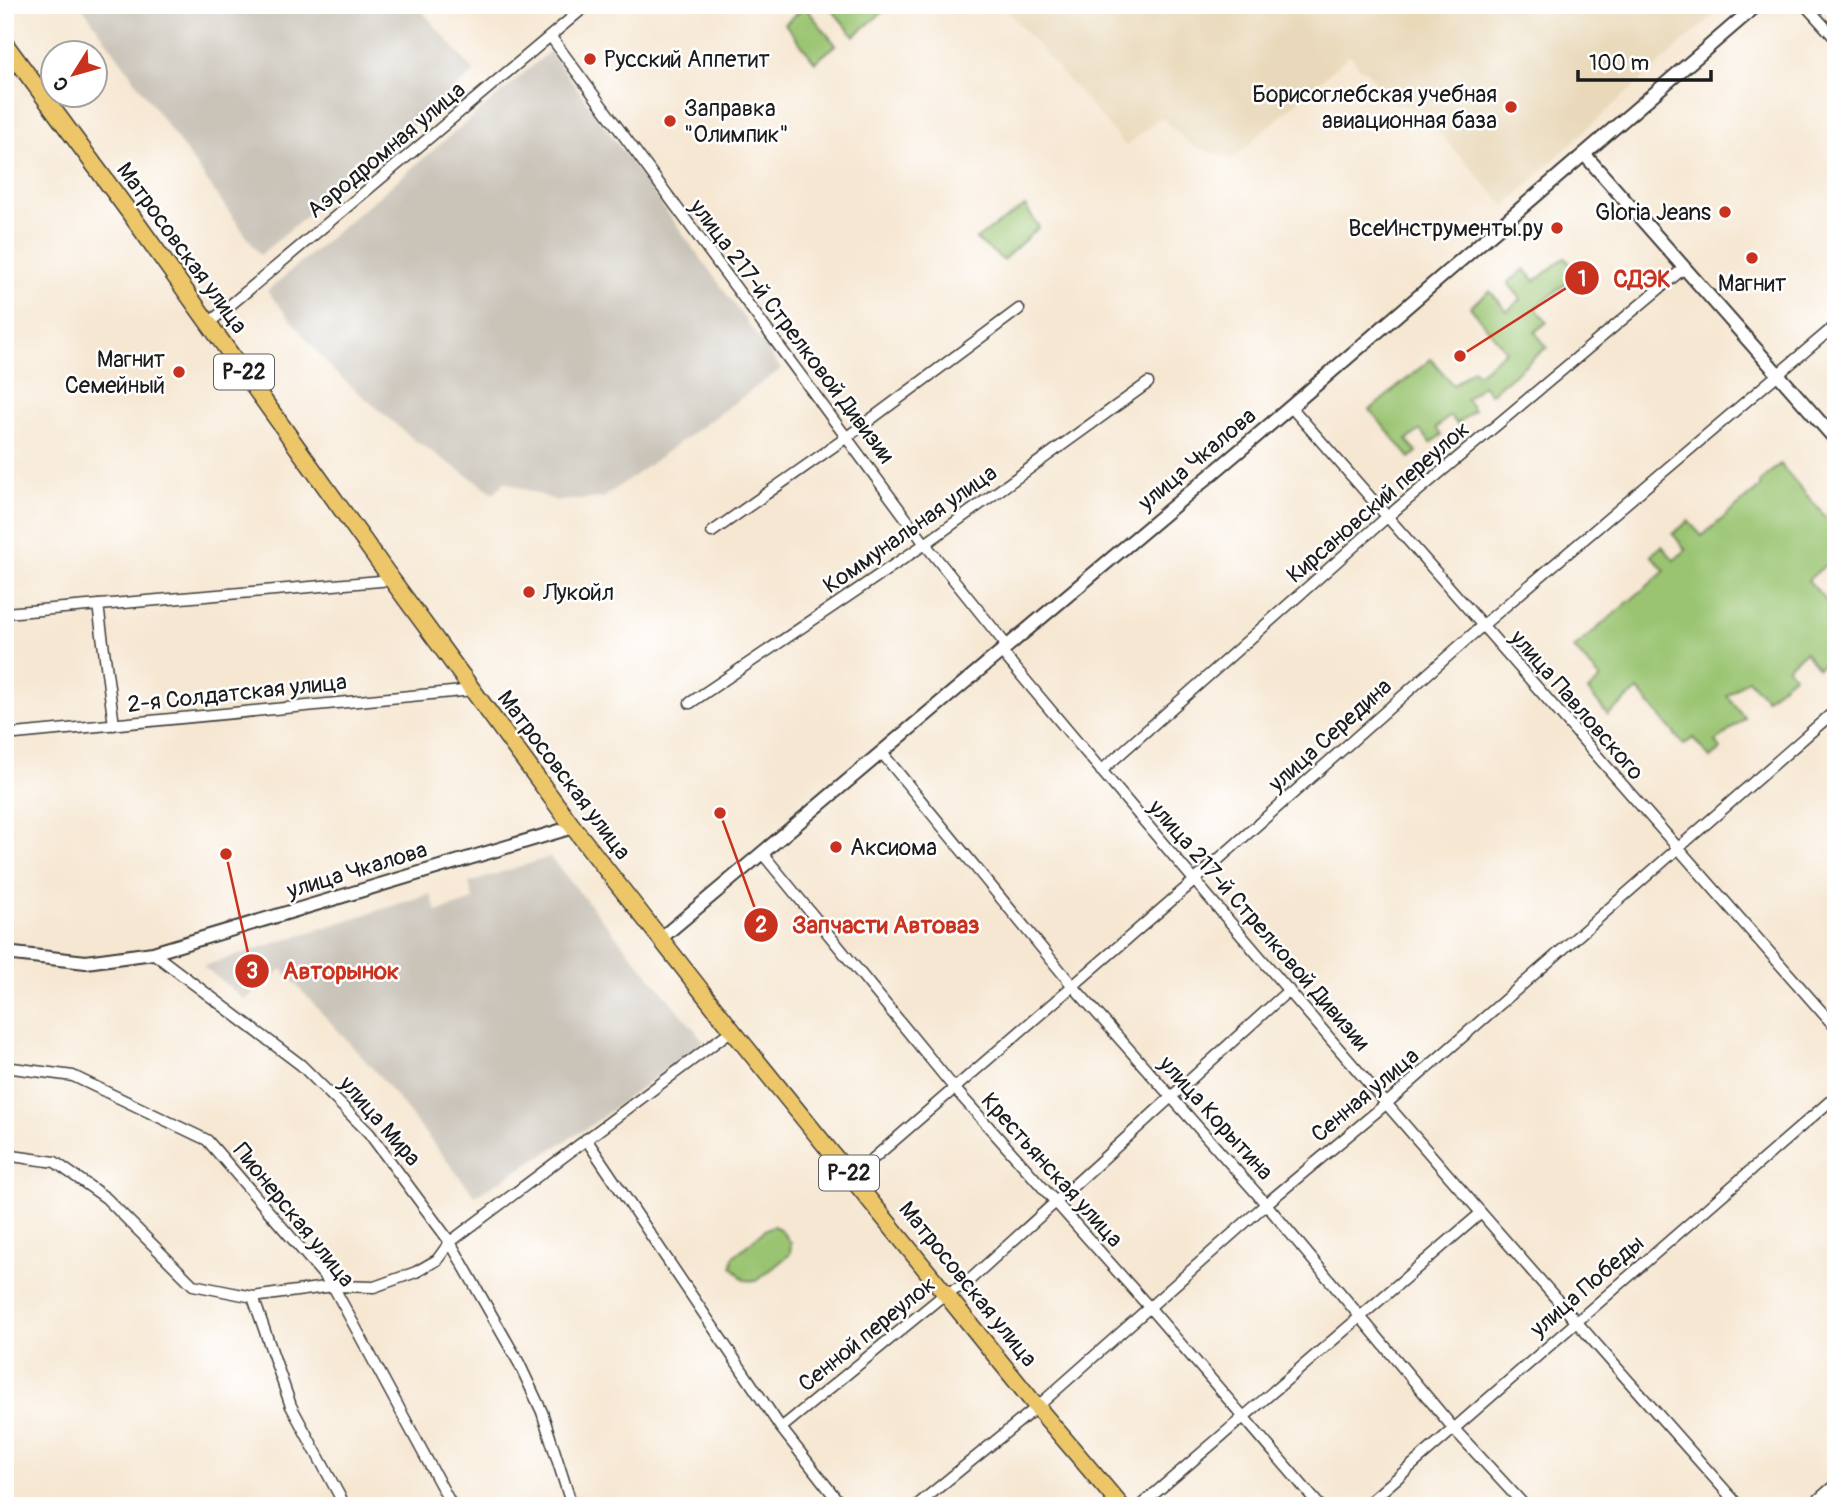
<svg xmlns="http://www.w3.org/2000/svg" width="1841" height="1511" viewBox="0 0 1841 1511" font-family="Pangolin,sans-serif">
<style>
.built{fill:#e9d9ba}
.industrial{fill:#c9c3b8}
.green{fill:#9ac471;stroke:#5b7046;stroke-width:2}
.lines{fill:none;stroke-linecap:round;stroke-linejoin:round}
.minor-casing{stroke:#3d3a37;stroke-width:13}
.tertiary-casing{stroke:#3d3a37;stroke-width:16}
.trunk-casing{stroke:#3d3a37;stroke-width:19}
.minor{stroke:#fff;stroke-width:10}
.tertiary{stroke:#fff;stroke-width:12}
.trunk{stroke:#ecc669;stroke-width:16}
.poi-dot{fill:#c8321e;stroke:#fff;stroke-width:2.5}
.labels{text-anchor:middle;dominant-baseline:central;stroke-width:5;stroke-linejoin:round;paint-order:stroke}
.shield{fill:#fff;stroke:#606060;stroke-width:2}
.shield-label{font-size:21px;font-weight:bold;fill:#1c1c1c}
.poi-label{font-size:23px;fill:#1c1c1c;stroke:#fff;text-anchor:start}
.street-label{font-size:23px;fill:#1c1c1c;stroke:#fff}
.leader{fill:none;stroke:#c8321e;stroke-width:2.5}
.callout-dot{fill:#c8321e;stroke:#fff;stroke-width:2.5}
.mark-label{font-size:21px;text-anchor:middle;font-weight:bold;fill:#fff}
.callout-label{font-size:24px;text-anchor:middle;font-weight:bold;fill:#c8321e;stroke:#fff;stroke-width:5;stroke-linejoin:round;paint-order:stroke}
</style>
<rect width="100%" height="100%" fill="#fff"/>
<filter id="ink" filterUnits="userSpaceOnUse"><feTurbulence type="fractalNoise" baseFrequency=".0143" numOctaves="2"/><feDisplacementMap in="SourceGraphic" scale="14" xChannelSelector="R" yChannelSelector="G"/><feConvolveMatrix kernelMatrix="1 2 1 2 8 2 1 2 1" color-interpolation-filters="sRGB"/></filter>
<filter id="wash" filterUnits="userSpaceOnUse"><feTurbulence type="fractalNoise" baseFrequency=".00686" numOctaves="4" result="noise"/><feDisplacementMap in="SourceGraphic" scale="28" xChannelSelector="R" yChannelSelector="G"/><feGaussianBlur stdDeviation="1.57" result="paint"/><feColorMatrix in="noise" values="0 0 0 0 0 0 0 0 0 0 0 0 0 0 0 0 0 1.4 0 .05"/><feComposite in="paint" operator="in"/></filter>
<g filter="url(#wash)">
<rect width="100%" height="100%" fill="#f6e7d2"/>
<!-- built -->
<path class="built" d="M1002,5H1725L1579,136L1505,206L1432,125L1428,112L1392,102L1366,70L1361,69L1350,55L1232,159L1192,146L1161,117L1126,146Z"/>
<!-- industrial -->
<path class="industrial" d="M81,5H417L475,72L260,255Z
M550,51L781,369L603,498L557,501L505,482L494,493L414,440L332,370L267,291Z
M550,857L704,1041L587,1128L475,1196L382,1079L282,969L245,1000L203,966L430,894L437,912L473,900L469,883Z"/>
<!-- green -->
<path class="green" d="M828,5H891L854,36Z
M805,7L836,45L815,62L785,24Z
M1025,206L1039,227L1003,260L976,239Z
M1565,257L1578,273L1536,308L1547,322L1535,332L1547,347L1490,394L1483,385L1466,399L1474,410L1457,424L1450,416L1436,428L1441,435L1431,443L1420,430L1407,440L1417,452L1410,458L1370,410L1431,359L1453,385L1473,369L1478,374L1506,351L1470,307L1490,291L1507,311L1521,299L1508,283L1525,269L1535,281Z
M1780,464L1836,529V567L1830,561L1808,580L1836,612V653L1818,668L1805,652L1788,667L1794,676L1766,699L1748,679L1727,696L1745,718L1716,742L1721,749L1710,758L1693,738L1684,745L1638,690L1608,715L1588,691L1601,679L1574,648L1665,571L1651,555L1662,546L1674,560L1686,550L1673,534L1688,521L1702,536L1761,486L1759,483Z
M773,1226L780,1229L791,1243L790,1254L757,1281L744,1280L732,1266L733,1257L766,1229Z"/>
</g>
<g filter="url(#ink)">
<g class="lines">
<!-- minor casing -->
<g class="minor-casing">
<path id="minor" d="M1805,5L1836,39
M551,37L925,544L1007,646
M209,323L587,5
M1291,407L1836,1028
M712,532L847,437L1019,309
M98,605L114,725
M5,613L392,580
M1001,651C1242,940 1489,1224 1739,1506
M690,703L925,544L1148,383
M5,735L473,690
M882,753L1072,985L1266,1204L1454,1429L1525,1506
M1101,771L1387,517L1684,268
M762,853L955,1089L1149,1307L1320,1506
M153,953L301,1065L369,1133L450,1242L519,1363L542,1412L572,1506
M5,1067L73,1076L207,1140L333,1286L452,1506
M586,1139L781,1428L842,1506
M5,1155L55,1162L106,1198L193,1285L253,1297L333,1286L374,1287L416,1272L437,1260L450,1242L732,1030
M852,1177L1194,881L1483,625L1836,325
M253,1297L291,1406L345,1506
M781,1428L946,1293L963,1286L1289,990
M916,1506L1037,1407L1266,1204L1387,1103L1836,710
M1140,1506L1481,1213
M1365,1506L1836,1096
M1811,1506L1836,1484"/>
</g>
<!-- tertiary casing -->
<g class="tertiary-casing">
<path id="tertiary" d="M1585,155L1836,440
M660,939L1245,446L1757,5
M5,953L86,962L153,953L573,827"/>
</g>
<!-- trunk casing -->
<g class="trunk-casing">
<path id="trunk" d="M5,44L129,212L392,580L573,827L732,1030L1037,1407L1121,1506"/>
</g>
<!-- minor -->
<use href="#minor" class="minor"/>
<!-- tertiary -->
<use href="#tertiary" class="tertiary"/>
<!-- trunk -->
<use href="#trunk" class="trunk"/>
</g>
</g>
<!-- markers -->
<g class="poi-dot">
<circle cx="590" cy="59" r="7"/>
<circle cx="1511" cy="107" r="7"/>
<circle cx="670" cy="121" r="7"/>
<circle cx="1725" cy="212" r="7"/>
<circle cx="1557" cy="228" r="7"/>
<circle cx="1752" cy="258" r="7"/>
<circle cx="179" cy="372" r="7"/>
<circle cx="529" cy="592" r="7"/>
<circle cx="836" cy="847" r="7"/>
</g>
<g class="labels">
<!-- shield labels -->
<g class="shield">
<rect x="214" y="354.5" width="60" height="35" rx="5"/>
<rect x="819" y="1155.5" width="60" height="35" rx="5"/>
</g>
<g class="shield-label">
<text x="244" y="372">Р-22</text>
<text x="849" y="1173">Р-22</text>
</g>
<!-- poi labels -->
<g class="poi-label">
<text x="604" y="59">Русский Аппетит</text>
<text x="1497" y="94" text-anchor="end">Борисоглебская учебная<tspan x="1497" dy="26">авиационная база</tspan></text>
<text x="684" y="108">Заправка<tspan x="684" dy="26">"Олимпик"</tspan></text>
<text x="1711" y="212" text-anchor="end">Gloria Jeans</text>
<text x="1543" y="228" text-anchor="end">ВсеИнструменты.ру</text>
<text x="1752" y="283" text-anchor="middle">Магнит</text>
<text x="165" y="359" text-anchor="end">Магнит<tspan x="165" dy="26">Семейный</tspan></text>
<text x="543" y="592">Лукойл</text>
<text x="850" y="847">Аксиома</text>
</g>
<!-- street labels -->
<g class="street-label">
<text transform="translate(386 150) rotate(-40)">Аэродромная улица</text>
<text transform="translate(182 248) rotate(54)">Матросовская улица</text>
<text transform="translate(792 331) rotate(53)">улица 217-й Стрелковой Дивизии</text>
<text transform="translate(1197 459) rotate(-40)">улица Чкалова</text>
<text transform="translate(1378 502) rotate(-41)">Кирсановский переулок</text>
<text transform="translate(910 529) rotate(-35)">Коммунальная улица</text>
<text transform="translate(237 693) rotate(-6)">2-я Солдатская улица</text>
<text transform="translate(1577 705) rotate(49)">улица Павловского</text>
<text transform="translate(1330 735) rotate(-42)">улица Середина</text>
<text transform="translate(564 775) rotate(53)">Матросовская улица</text>
<text transform="translate(357 870) rotate(-17)">улица Чкалова</text>
<text transform="translate(1259 925) rotate(49)">улица 217-й Стрелковой Дивизии</text>
<text transform="translate(1365 1095) rotate(-40)">Сенная улица</text>
<text transform="translate(1216 1118) rotate(48)">улица Корытина</text>
<text transform="translate(380 1121) rotate(49)">улица Мира</text>
<text transform="translate(1052 1170) rotate(48)">Крестьянская улица</text>
<text transform="translate(294 1215) rotate(51)">Пионерская улица</text>
<text transform="translate(968 1284) rotate(51)">Матросовская улица</text>
<text transform="translate(1587 1286) rotate(-41)">улица Победы</text>
<text transform="translate(867 1334) rotate(-39)">Сенной переулок</text>
</g>
</g>
<!-- callouts -->
<path class="leader" d="M1460 356L1582 278M720 813L761 925M226 854L252 971"/>
<g class="callout-dot">
<circle cx="1460" cy="356" r="7"/>
<circle cx="720" cy="813" r="7"/>
<circle cx="226" cy="854" r="7"/>
<circle cx="1582" cy="278" r="18"/>
<circle cx="761" cy="925" r="18"/>
<circle cx="252" cy="971" r="18"/>
</g>
<g class="mark-label">
<text x="1582" y="286">1</text>
<text x="761" y="932">2</text>
<text x="252" y="978">3</text>
</g>
<g class="callout-label">
<text x="1642" y="287">СДЭК</text>
<text x="886" y="933">Запчасти Автоваз</text>
<text x="341" y="979">Авторынок</text>
</g>
<!-- margin -->
<rect width="1841" height="1511" fill="none" stroke="#fff" stroke-width="28"/>
<!-- north arrow -->
<g transform="translate(74 74) rotate(233)"><circle r="33" fill="#ffffff" stroke="#a4a4a4" stroke-width="2"/>
<path d="M0-5L12 26L0 18L-12 26Z" fill="#c8321e"/>
<text y="-10" font-size="19" font-weight="bold" text-anchor="middle" fill="#1c1c1c">С</text>
</g>
<!-- scale -->
<path d="M1578 70v10h133v-10" fill="none" stroke="#1c1c1c" stroke-width="3.5"/>
<text x="1589" y="70" font-size="21" fill="#1c1c1c" stroke="#ffffff" stroke-width="5" paint-order="stroke">100 m</text>
</svg>
